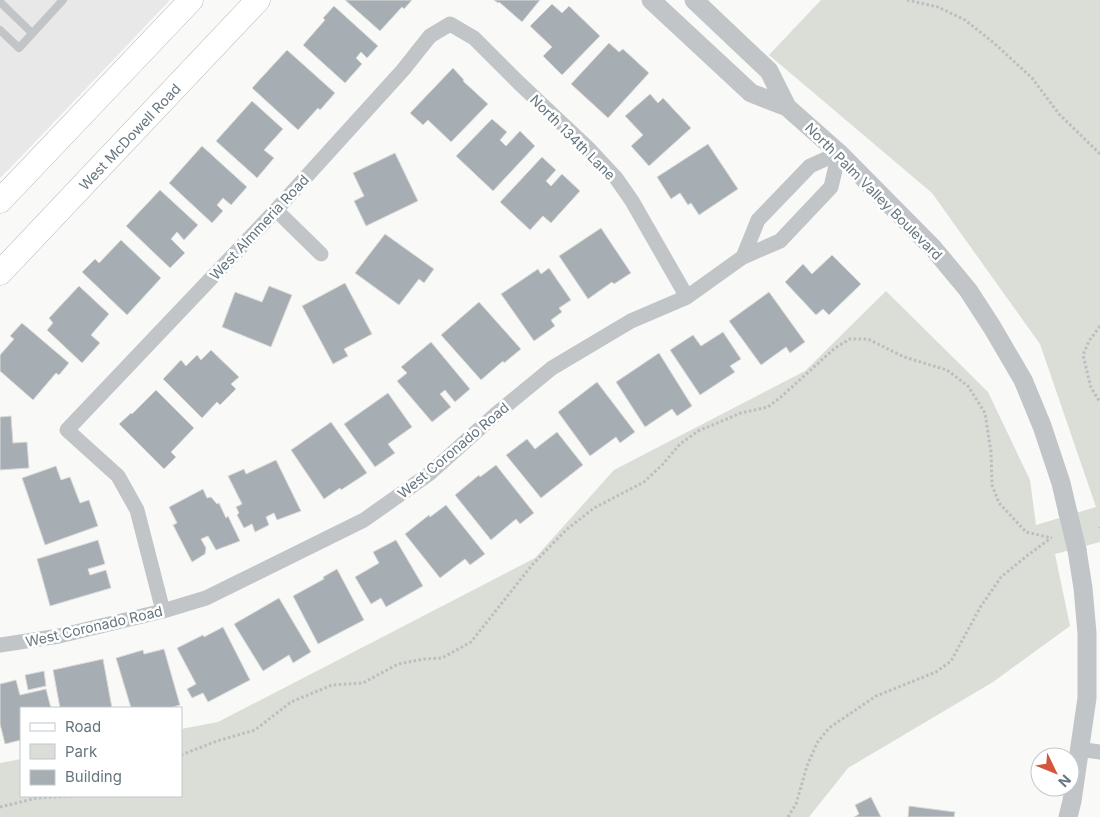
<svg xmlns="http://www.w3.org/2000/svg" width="1100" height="817" viewBox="0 0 1100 817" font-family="Inter,sans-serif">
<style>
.built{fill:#e7e8e7}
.green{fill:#daded7}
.building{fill:#a6aeb3;stroke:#dbdbd9}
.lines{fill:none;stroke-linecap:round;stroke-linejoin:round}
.primary-casing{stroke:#b4b9bc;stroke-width:25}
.path{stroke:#bbbec0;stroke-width:3;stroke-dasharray:2.5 2.5;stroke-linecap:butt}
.service{stroke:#c1c5c8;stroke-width:8}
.minor{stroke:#c1c5c8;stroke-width:15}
.tertiary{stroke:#c1c5c8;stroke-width:19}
.primary{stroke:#fff;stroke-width:24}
.tertiary-bridge{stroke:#c1c5c8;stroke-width:19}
.labels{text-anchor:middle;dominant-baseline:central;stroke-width:5;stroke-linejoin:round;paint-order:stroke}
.street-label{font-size:14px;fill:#66767f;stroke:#fff}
</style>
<rect width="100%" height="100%" fill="#f9f9f7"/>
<!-- built -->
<path class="built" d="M0,0H170L15,163L0,178Z"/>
<!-- green -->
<path class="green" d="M821,0H1100V542L1055,554L1070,626L993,682L848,768L809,817H0V763L21,759V796H181V729L218,722L535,558L614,470L805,371L886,291L988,392L1030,480L1036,525L1096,507L1040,344L932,193L769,55Z"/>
<!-- building -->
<path class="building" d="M345,0H412L404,9L402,7L380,31Z
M494,0H540L522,22L499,2L498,3Z
M552,4L562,13L569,6L600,36L562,75L543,56L552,47L530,26Z
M334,6L378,46L367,58L361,52L356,58L362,64L345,83L303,45L325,20L323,18Z
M609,43L619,52L623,49L649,73L608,118L571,84Z
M287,50L335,93L320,110L318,108L298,130L252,88Z
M453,68L464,80L463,81L488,104L451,142L428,120L423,125L410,113Z
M650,94L658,103L663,98L691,128L649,166L631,146L643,135L625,116Z
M252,101L283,129L264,150L274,158L257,178L216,141Z
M492,119L507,132L500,140L506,146L520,131L535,146L493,191L456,156Z
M708,144L738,189L699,215L691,203L688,205L680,193L671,199L657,177Z
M202,146L247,187L231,205L223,198L217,205L223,211L212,223L169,183Z
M395,153L418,201L366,226L354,201L364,196L353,173Z
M542,157L556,170L546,181L551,186L562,174L580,191L551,223L543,216L530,230L500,202Z
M160,190L198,225L184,240L177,232L171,239L185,253L170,268L126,226Z
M601,228L631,273L614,284L612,282L588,299L559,256Z
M385,234L434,269L424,283L419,279L399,305L355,273Z
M121,240L161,278L127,315L82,272L95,259L99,263Z
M832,255L861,284L829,315L823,309L816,315L785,282L803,264L812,274Z
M549,268L571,300L559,308L562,312L551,320L555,326L534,341L501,294L538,269L541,274Z
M345,283L372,334L344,349L348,356L333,364L302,306Z
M79,286L109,314L91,335L100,343L82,363L47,330L53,323L49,318Z
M269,286L292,295L271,347L222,327L235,292L262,302Z
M769,292L805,342L790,353L786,347L761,365L729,321Z
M479,302L521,349L504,363L503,361L481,380L441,335Z
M22,323L69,363L59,375L56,373L33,400L0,371V355L14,339L10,336Z
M723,332L741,359L730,366L735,372L700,395L670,350L693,335L701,346Z
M431,342L470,389L455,402L445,390L440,394L451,407L432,422L397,381L407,373L401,367Z
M211,350L239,377L231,384L236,389L220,405L217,402L202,418L163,379L181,360L186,366L197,355L201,360Z
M659,353L692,406L677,416L672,409L645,427L616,382Z
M597,382L635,432L620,443L616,437L590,456L558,412Z
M156,390L194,428L171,452L176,457L164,469L119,424L131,413L132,414Z
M388,393L412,427L388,444L395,453L375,467L344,424Z
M11,416L13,443L27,442L29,468L0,470V417Z
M331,422L367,473L341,490L340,488L324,499L291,450Z
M557,432L583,465L541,498L506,455L527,439L535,449Z
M276,460L301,511L277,520L274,513L266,517L269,525L255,532L252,524L244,528L237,515L239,513L236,507L242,504L228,476L244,469L246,474Z
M496,465L534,513L520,524L516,519L491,540L455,495L479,475L480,477Z
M56,466L61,480L70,477L80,503L89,500L98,526L45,545L22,478Z
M203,489L207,498L211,497L217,504L219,503L226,518L228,516L240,541L216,550L208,536L201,539L206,548L205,554L192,562L173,525L177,523L169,507Z
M446,505L485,554L470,565L465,559L440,578L405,534L429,515L430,517Z
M98,540L105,564L88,569L90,575L106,570L111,588L50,606L37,559Z
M396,540L423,586L386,607L381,598L371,604L355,577L379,563L373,552Z
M337,569L364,620L318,644L293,596L324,579L323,577Z
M279,598L311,652L293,663L289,655L263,671L234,624Z
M223,627L250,680L208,702L203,693L192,698L187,689L196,684L177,648L203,635L204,637Z
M164,649L180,705L170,708H131L116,658L143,650L144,654Z
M103,659L112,708H60L53,670Z
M44,671L46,686L28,690L25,675Z
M16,680L20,695L46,689L51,708H21V740L5,744L0,724V684Z
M871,797L881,817H854L859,814L855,805Z
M909,806L955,812L954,817H908Z"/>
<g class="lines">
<!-- primary casing -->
<g class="primary-casing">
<g id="primary">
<path d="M0,201L191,0"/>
<path id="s1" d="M0,273L258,0"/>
</g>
</g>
<!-- path -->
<path class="path" d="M907,0L938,7L965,20L994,43L1032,78L1059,114L1100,154
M1100,326L1089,341L1083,355L1091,388L1100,402
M1100,527V528
M181,755L217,741L255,730L291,702L332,685L363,683L398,664L424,659L442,658L471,642L532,565L566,530L594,508L644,482L663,464L680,444L698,431L741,413L768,407L782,396L835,348L850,339H868L904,357L947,370L968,386L985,413L991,452L992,485L999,503L1026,532L1052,538
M0,807L37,798L73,796
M788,817L796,804L807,766L817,743L829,728L876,696L936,672L951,661L981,606L1001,577L1028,555L1051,538"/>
<!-- service -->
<path class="service" d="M0,2L32,33
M0,30L19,48L63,0"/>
<!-- minor -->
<path class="minor" d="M276,210L321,254
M743,257L758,220L810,166L839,153
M163,611L137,510L118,476L67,430L276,210L403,70L430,36L450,24L474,38L519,83L590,150L616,178L632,201L687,297
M0,645L59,636L163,611L206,598L364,520L429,474L496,414L552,368L631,321L687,297L743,257L780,241L831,187L839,153
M1079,749L1100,752"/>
<!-- tertiary -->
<path class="tertiary" d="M651,0L751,93L787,107L839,153L933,248L968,290L992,327L1023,380L1042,426L1061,483L1068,513
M694,0L769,71L787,107
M1068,817L1072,801L1087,698V633L1083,588L1077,550"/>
<!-- primary -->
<use href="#primary" class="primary"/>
<!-- tertiary-bridge -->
<path class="tertiary-bridge" d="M1068,513L1077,550"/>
</g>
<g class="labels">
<!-- street labels -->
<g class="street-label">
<text stroke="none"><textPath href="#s1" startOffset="188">West McDowell Road</textPath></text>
<text transform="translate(573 137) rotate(45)">North 134th Lane</text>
<text transform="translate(874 191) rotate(45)">North Palm Valley Boulevard</text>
<text transform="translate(259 227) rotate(-47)">West Almmeria Road</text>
<text transform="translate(453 450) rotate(-40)">West Coronado Road</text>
<text transform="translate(94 626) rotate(-13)">West Coronado Road</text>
</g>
</g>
<!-- legend -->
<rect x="20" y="707" width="162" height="90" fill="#ffffff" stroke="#c2c8cc"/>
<rect x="30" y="723" width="25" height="8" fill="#ffffff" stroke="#c2c8cc"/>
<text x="65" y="732" font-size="15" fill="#66767f">Road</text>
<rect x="30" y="744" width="25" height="15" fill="#daded7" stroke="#c2c8cc"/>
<text x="65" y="757" font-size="15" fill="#66767f">Park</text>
<rect x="30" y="770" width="25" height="15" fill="#a6aeb3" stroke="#c2c8cc"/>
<text x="65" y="782" font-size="15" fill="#66767f">Building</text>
<!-- north arrow -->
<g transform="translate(1055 772) rotate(133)"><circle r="24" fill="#ffffff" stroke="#c2c8cc"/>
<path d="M0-4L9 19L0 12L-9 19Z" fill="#d3573d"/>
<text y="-8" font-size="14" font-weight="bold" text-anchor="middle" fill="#66767f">N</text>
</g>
</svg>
